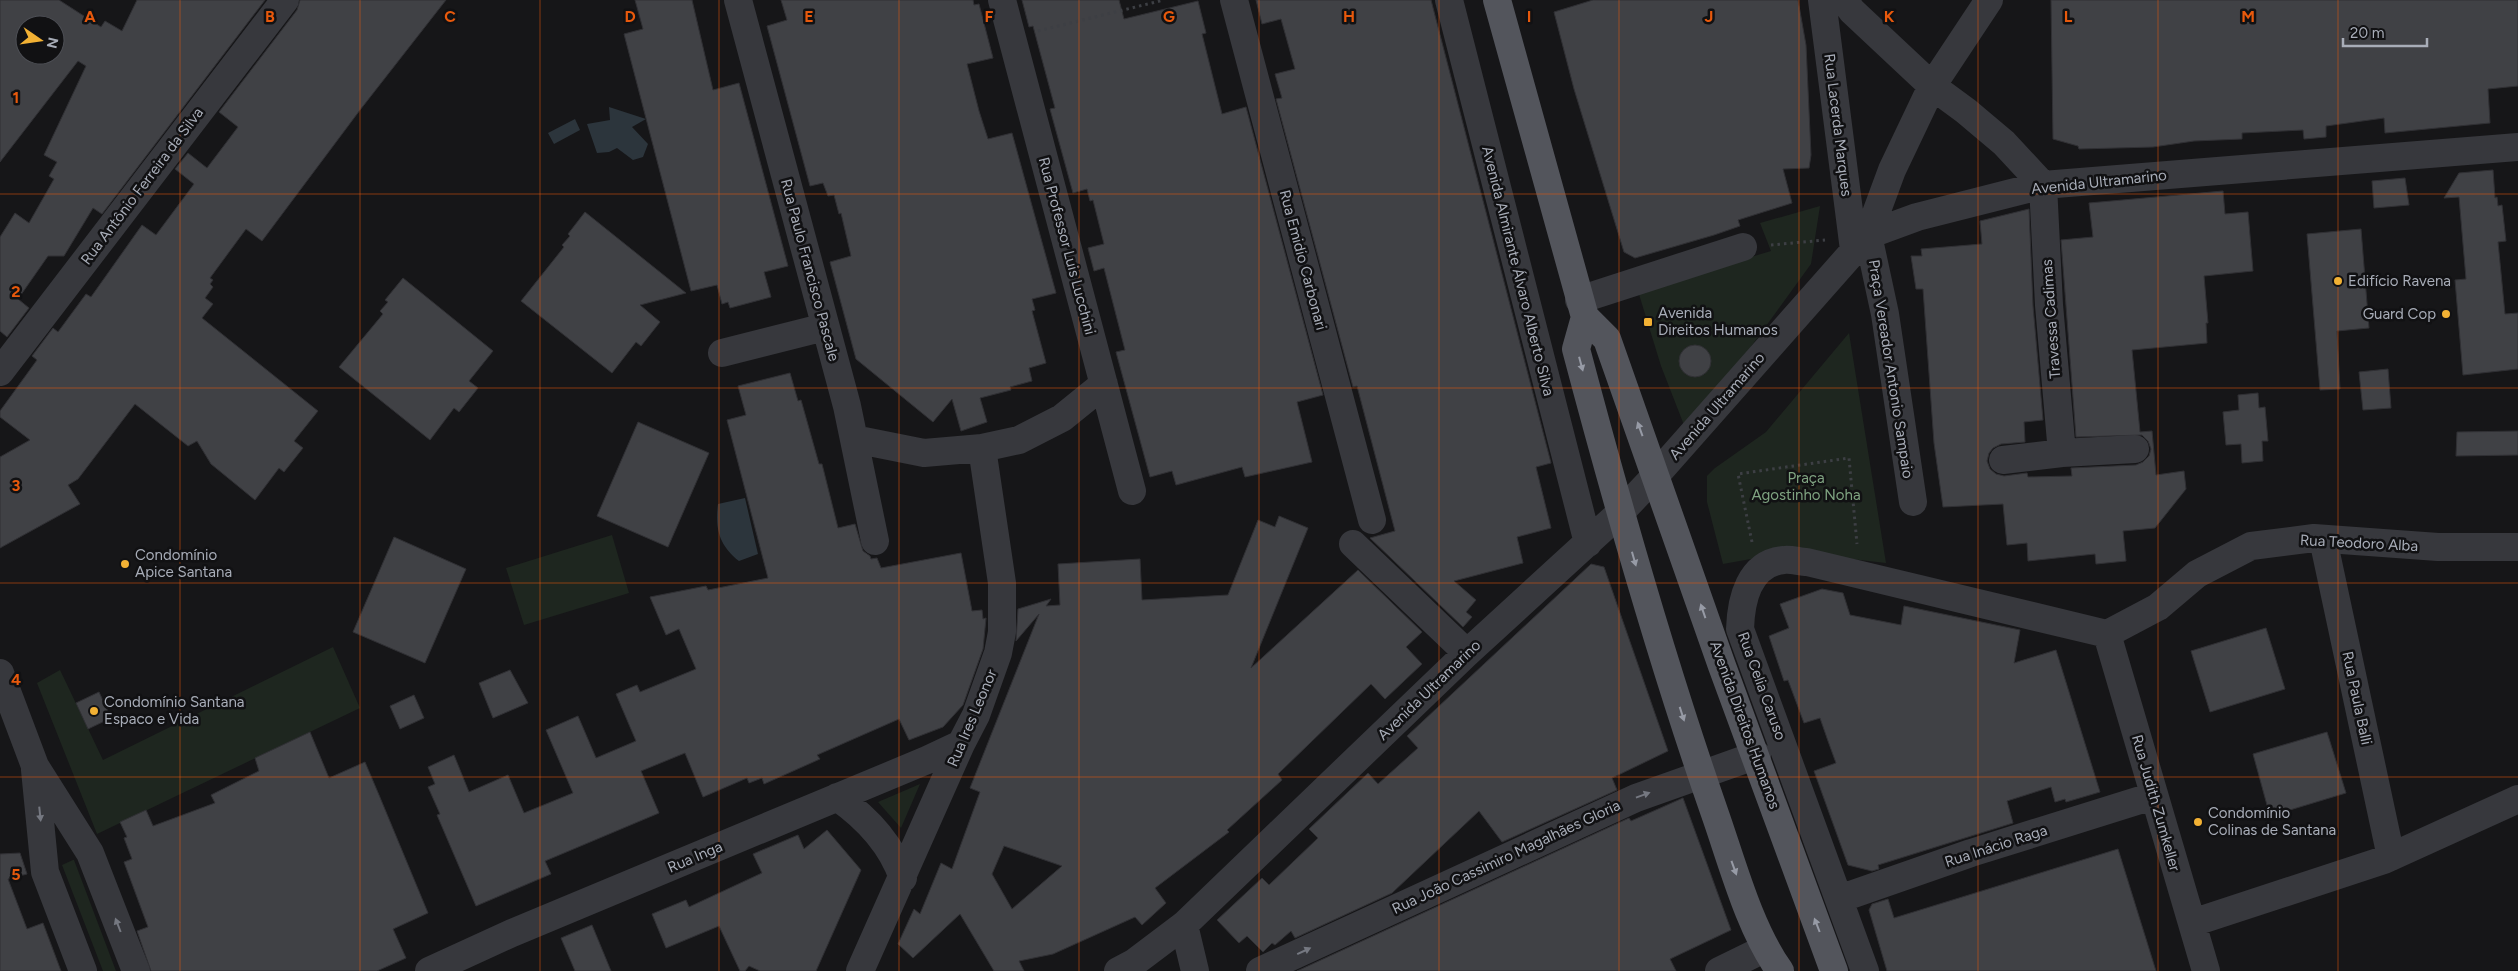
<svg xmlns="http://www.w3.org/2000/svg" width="2518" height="971" viewBox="0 0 2518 971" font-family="Figtree,sans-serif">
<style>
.green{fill:#1e261f}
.water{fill:#2c353c}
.building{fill:#404145;stroke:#303034;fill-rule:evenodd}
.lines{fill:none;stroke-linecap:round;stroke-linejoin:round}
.path{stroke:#3d3f44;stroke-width:3;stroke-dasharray:2.5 4;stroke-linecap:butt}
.minor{stroke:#37383d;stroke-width:28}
.major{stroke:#53555c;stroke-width:28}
.oneway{fill:#979ba6}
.oneway2{fill:#757881}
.grid{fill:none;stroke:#e8590c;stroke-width:1;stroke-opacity:0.55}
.poi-dot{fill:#f2b134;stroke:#111113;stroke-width:2}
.labels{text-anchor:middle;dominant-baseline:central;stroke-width:5;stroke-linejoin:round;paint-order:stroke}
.street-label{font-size:15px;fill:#a8adb8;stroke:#111113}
.poi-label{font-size:15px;fill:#a8adb8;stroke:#111113;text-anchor:start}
.park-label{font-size:15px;fill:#7fa381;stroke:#111113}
.grid-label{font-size:16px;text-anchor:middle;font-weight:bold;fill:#e8590c;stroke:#111113;stroke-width:5;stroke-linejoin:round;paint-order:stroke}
</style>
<rect width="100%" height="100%" fill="#161618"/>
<!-- green -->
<path class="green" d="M1820,206L1811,264L1734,370L1684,425L1661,366L1638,291L1771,251L1760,223Z
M1849,333L1886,563L1789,552L1723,564L1707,502V476L1715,468L1766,432Z
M612,535L629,593L524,625L506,568Z
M333,647L360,708L97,834L37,683L60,670L103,760Z
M920,784L901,828L878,802Z
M73,860H74L116,971H103L62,865Z"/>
<!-- water -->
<path class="water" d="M609,107L646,119L632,127L648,144L643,157L633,160L617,148L609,152L597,153L587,124L610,120Z
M575,119L580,130L554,144L548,133Z
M745,498L758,554L739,561C719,545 715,529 718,504Z"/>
<!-- building -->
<path class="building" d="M0,0H59L101,27L105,21L122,31L137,0H265L102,214L93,208L64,256H48L18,299L29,308L7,337L0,331V237L15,213L29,223L54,179L49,176L57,162L44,155L86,66L78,61L0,162ZM25,25H55V55H25Z
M300,0H446L360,110L262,241L246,229L210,278L213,280L210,284L213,287L205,298L213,304L202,318L318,411L294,441L303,448L284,472L279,468L255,500L211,464L197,441L188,446L135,404L78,479L68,485L80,504L0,548V457L30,440L0,417V411L37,360L32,356L53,328L58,332L86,294L91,297L142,225L156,235L194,184L175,169L188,153L207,168L238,127L219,112L297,10Z
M635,0H692L713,90L739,83L788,266L764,272L771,297L730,308L728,302L722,304L717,285L691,291L624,34L643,29Z
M781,0H973L974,5L979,4L993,58L967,64L979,111L988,139L1012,133L1056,293L1032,299L1035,310L1032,311L1046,363L1029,368L1032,381L1010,387L1011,390L980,398L987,422L961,431L952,399L933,422L856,359L830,262L851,256L841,213L839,214L834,195L828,196L823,183L810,186L767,26L787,20Z
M1022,0H1119L1124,19L1198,1L1206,33L1202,34L1222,114L1246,107L1323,395L1297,402L1312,462L1245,477L1242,467L1176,485L1172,471L1150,477L1116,352L1125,350L1104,268L1094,271L1088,248L1104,244L1093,200L1090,201L1087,189L1073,193L1050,109L1055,108L1033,26L1029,27Z
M1256,0H1431L1551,463L1536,467L1551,528L1517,537L1523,563L1454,581L1476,600L1466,612L1472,617L1463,627L1370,538L1395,531L1357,386L1353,387L1276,99L1282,98L1275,74L1295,69L1281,19L1262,24Z
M1593,0H1798L1806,45L1811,155L1809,168L1783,169L1792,203L1738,220L1740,226L1714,235L1635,258L1624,252L1574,89L1554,12Z
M2051,0H2518V86L2488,89L2490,123L2385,133L2384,118L2326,126V137L2304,139L2303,130L2242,133V139L2194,141L2153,147L2079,149L2078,146L2053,139Z
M2493,170L2495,198L2497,197L2498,206L2502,205L2506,241L2498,242L2505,314L2518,313V369L2463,375L2455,280L2466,279L2459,197L2444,198L2459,173Z
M2405,178L2409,205L2374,208L2372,181Z
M2223,191L2225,214L2248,212L2253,271L2204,276L2208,323H2206L2207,343L2132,350L2140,432L2152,431L2156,475L2184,471L2186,489L2155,528L2123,531L2126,561L2096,564L2095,554L2028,561L2027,543L2007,545L2003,504L1943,507L1934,443L1923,289H1916L1911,256H1922L1921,249L1982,244L1980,221L2029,209L2033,306L2043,420L2024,422L2025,442L2001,444L1993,448L1989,453L1987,461L1990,469L1996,474L2004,476L2027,473L2028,477L2072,476L2071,468L2136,465L2143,462L2149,456L2151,449L2148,441L2142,435L2076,437L2061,240L2093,237L2089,203Z
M585,212L686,293L640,305L660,322L641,346L636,342L612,373L521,301L564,247L562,245L570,236L568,234Z
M2361,229L2369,328L2337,331L2340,389L2320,390L2307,234Z
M403,278L493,351L469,381L478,388L459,412L454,408L430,440L339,367L383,314L380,311L388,302L385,300Z
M1679 361a16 16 0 1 1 32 0a16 16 0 1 1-32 0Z
M2388,369L2391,408L2363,410L2359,372Z
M790,373L798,401L801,400L819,464H822L838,528L855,524L863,551L870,556L871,559L877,558L881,568L961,553L972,611L982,610L983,619L986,618L983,649L963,705L943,727L909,740L899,719L817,755L820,759L764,784L762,778L749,783L747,778L703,797L685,753L641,771L659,813L545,861L551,874L476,906L437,815L440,814L428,787L435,784L428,767L454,755L469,792L508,775L524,813L573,793L546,730L578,716L596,758L636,741L616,694L637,685L640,692L696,669L679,629L666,635L650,597L706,586L708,590L768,578L727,420L746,415L738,386Z
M2258,393L2259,408L2265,407L2268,441H2262L2263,461L2242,463L2241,444L2226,445L2223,412L2239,410L2238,395Z
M638,422L709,453L668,547L597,516Z
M2518,431V455L2456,456L2457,432Z
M1279,516L1308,528L1251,668L1358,570L1422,632L1406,647L1422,664L1385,699L1371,684L1278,774L1282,780L1227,830L1229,832L1155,888L1166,903L1142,925L1135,917L1053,954L1019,961L1024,971H994L960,914L913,958L898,944L914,909L920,914L941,863L952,869L980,792L970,788L1039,614L1016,641L1018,609L1051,599L1046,606L1060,605L1058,564L1140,559L1142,600L1228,595L1258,520L1275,527ZM1004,846L1062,866L1012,909L992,874Z
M394,537L466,569L425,663L353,632Z
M1591,564L1604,567L1668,751L1612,778L1617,790L1502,842L1479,811L1392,893L1295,938L1291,931L1275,945L1272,943L1263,952L1247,936L1239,943L1217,920L1262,878L1269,885L1318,838L1309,829L1368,773L1378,784L1418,748L1407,736Z
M1822,589L1843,593L1850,615L1901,625L1904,606L2020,630L2014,663L2056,650L2100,792L2066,802L2065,799L2055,802L2051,787L2007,801L2013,823L1878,865L1879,869L1872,871L1848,865L1814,771L1836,763L1828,741L1820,718L1804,723L1788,680L1784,681L1769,636L1789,628L1780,604Z
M2266,628L2285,689L2210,712L2191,651Z
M510,670L528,703L493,718L479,683Z
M99,692L111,718L88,729L76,703Z
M414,695L424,718L400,729L390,706Z
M310,732L329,778L365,762L379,795L428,913L393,929L406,958L377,971H151L137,931L148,927L124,862L132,859L124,838L127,837L120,822L146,810L153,826L215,803L211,795L259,771L255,758Z
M2327,732L2346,793L2270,816L2253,754Z
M1683,798L1731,930L1670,959L1676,971H1297L1629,818L1631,821Z
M827,830L861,870L816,971H760L749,966L745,971H740L719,926L666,948L652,914L686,900L689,907L762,873L753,854L798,835L804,849Z
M2118,849L2156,971H1887L1869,910L1872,904L1888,899L1894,918Z
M20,853L27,874L8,879L27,929L43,923L61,971H0V854Z
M592,925L611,971H575L561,938Z"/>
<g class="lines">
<!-- path -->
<path class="path" d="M1038,31L1164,0
M1771,245L1825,240
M1752,542L1738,474L1849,458L1857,544"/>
<!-- minor -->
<path class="minor" d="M738,0L847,406L875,541
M1002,0L1132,491
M1234,0L1372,520
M1449,0L1588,543
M1822,0L1854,250
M1844,0L1852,11L1932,86L1966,111L2004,143L2043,185L2049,305L2062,453
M1579,300L1743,247
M722,353L825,327
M0,372L285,0
M854,439L924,453L982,448L1019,440L1062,418L1104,384
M2003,460L2062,453L2135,449
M1913,502L1885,314L1868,235L1892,170L1932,86L1989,0
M2323,539L2391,857
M1353,544L1467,653
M2107,634L2158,607L2197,574L2251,546L2314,538L2438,547H2518
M2107,634L2206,971
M0,673L35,766L90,853L136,971
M35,770L45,872L83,971
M837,797C867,818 891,843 903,878
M1839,899L1971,853L2153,796
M2192,923L2384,860L2518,799
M1184,925L1195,971
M429,971L512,933L927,760L961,744
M860,971L961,744L976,715L998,653L1002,632V583L982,448
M1118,971L1135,962L1184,925L1467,653L1621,512L1656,475L1868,235L1917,217L2043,185L2518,147
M1260,971L1636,798L1757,755
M1719,971L1764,949
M1865,971L1740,629C1741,600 1749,563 1784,560C1791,559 1800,562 1807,562L2107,634"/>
<!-- major -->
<path class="major" d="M1497,0L1585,317L1607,339L1722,666L1834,971
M1585,317L1576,349C1617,504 1661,659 1714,811C1732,862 1749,928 1780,971"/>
</g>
<!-- one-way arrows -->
<defs><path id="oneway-solid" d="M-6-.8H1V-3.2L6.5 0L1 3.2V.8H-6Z" transform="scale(1.25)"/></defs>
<g class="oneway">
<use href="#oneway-solid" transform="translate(1581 364) rotate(75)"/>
<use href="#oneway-solid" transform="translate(1640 429) rotate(-110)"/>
<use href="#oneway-solid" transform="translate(1634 559) rotate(74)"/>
<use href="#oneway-solid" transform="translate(1703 611) rotate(-109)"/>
<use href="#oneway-solid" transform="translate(1682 714) rotate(72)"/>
<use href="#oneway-solid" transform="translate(1734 868) rotate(70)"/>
<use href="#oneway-solid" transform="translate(1817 925) rotate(-111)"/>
</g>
<g class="oneway2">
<use href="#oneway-solid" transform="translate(1643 795) rotate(-20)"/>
<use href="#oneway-solid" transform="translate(40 814) rotate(84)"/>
<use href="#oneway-solid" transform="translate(118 925) rotate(-111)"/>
<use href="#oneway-solid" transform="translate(1304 951) rotate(-25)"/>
</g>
<!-- grid -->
<path class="grid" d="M180,0V971M360,0V971M540,0V971M719,0V971M899,0V971M1079,0V971M1259,0V971M1439,0V971M1619,0V971M1799,0V971M1978,0V971M2158,0V971M2338,0V971M0,194H2518M0,388H2518M0,583H2518M0,777H2518"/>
<!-- markers -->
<g class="poi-dot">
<circle cx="2338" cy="281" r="5"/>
<circle cx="2446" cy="314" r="5"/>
<rect x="1643" y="317" width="10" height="10" rx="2.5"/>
<circle cx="125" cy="564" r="5"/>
<circle cx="94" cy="711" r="5"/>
<circle cx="2198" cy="822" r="5"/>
</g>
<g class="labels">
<!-- street labels -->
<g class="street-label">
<text transform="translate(1838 125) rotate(83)">Rua Lacerda Marques</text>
<text transform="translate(2099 182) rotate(-6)">Avenida Ultramarino</text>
<text transform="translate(142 186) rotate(-53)">Rua Antônio Ferreira da Silva</text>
<text transform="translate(1067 246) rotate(75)">Rua Professor Luis Lucchini</text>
<text transform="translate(1303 260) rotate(75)">Rua Emidio Carbonari</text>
<text transform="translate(810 270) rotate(75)">Rua Paulo Francisco Pascale</text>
<text transform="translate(1518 271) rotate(76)">Avenida Almirante Álvaro Alberto Silva</text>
<text transform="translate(2051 319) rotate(-94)">Travessa Cadimas</text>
<text transform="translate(1891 369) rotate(81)">Praça Vereador Antonio Sampaio</text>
<text transform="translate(1717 406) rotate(-49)">Avenida Ultramarino</text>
<text transform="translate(2359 543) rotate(3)">Rua Teodoro Alba</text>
<text transform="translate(1762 686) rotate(70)">Rua Celia Caruso</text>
<text transform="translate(1429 690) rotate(-44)">Avenida Ultramarino</text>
<text transform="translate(2357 698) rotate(78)">Rua Paula Balli</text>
<text transform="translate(972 718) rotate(-67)">Rua Ires Leonor</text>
<text transform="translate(1745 725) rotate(70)">Avenida Direitos Humanos</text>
<text transform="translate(2156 803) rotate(74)">Rua Judith Zumkeller</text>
<text transform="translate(1996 846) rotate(-18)">Rua Inácio Raga</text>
<text transform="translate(695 857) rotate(-23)">Rua Inga</text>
<text transform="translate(1506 857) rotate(-25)">Rua João Cassimiro Magalhães Gloria</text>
</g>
<!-- poi labels -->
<g class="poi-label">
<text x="2348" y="281">Edifício Ravena</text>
<text x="1658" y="313">Avenida<tspan x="1658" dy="17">Direitos Humanos</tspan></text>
<text x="2436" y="314" text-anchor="end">Guard Cop</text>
<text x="135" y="555">Condomínio<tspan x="135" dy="17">Apice Santana</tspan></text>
<text x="104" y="702">Condomínio Santana<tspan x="104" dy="17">Espaco e Vida</tspan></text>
<text x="2208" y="813">Condomínio<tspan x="2208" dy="17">Colinas de Santana</tspan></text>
</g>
<!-- park labels -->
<g class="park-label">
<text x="1806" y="478">Praça<tspan x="1806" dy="17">Agostinho Noha</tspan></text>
</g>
</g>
<g class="grid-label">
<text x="90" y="22">A</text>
<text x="270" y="22">B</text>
<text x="450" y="22">C</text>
<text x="630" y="22">D</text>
<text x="809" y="22">E</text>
<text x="989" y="22">F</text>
<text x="1169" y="22">G</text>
<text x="1349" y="22">H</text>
<text x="1529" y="22">I</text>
<text x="1709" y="22">J</text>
<text x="1889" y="22">K</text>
<text x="2068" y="22">L</text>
<text x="2248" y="22">M</text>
<text x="16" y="103">1</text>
<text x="16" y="297">2</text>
<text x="16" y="491">3</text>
<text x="16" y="685">4</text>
<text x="16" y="880">5</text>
</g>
<!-- north arrow -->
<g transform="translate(40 40) rotate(103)"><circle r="24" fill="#111113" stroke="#4d4f55"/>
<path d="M0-4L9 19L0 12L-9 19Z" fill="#f2b134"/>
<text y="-8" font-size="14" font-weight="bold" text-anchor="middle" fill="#a8adb8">N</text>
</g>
<!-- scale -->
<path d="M2343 38v8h84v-8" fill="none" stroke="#a8adb8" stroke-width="2.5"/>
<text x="2350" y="38" font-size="15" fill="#a8adb8" stroke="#111113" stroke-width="4" paint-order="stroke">20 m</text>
</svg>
